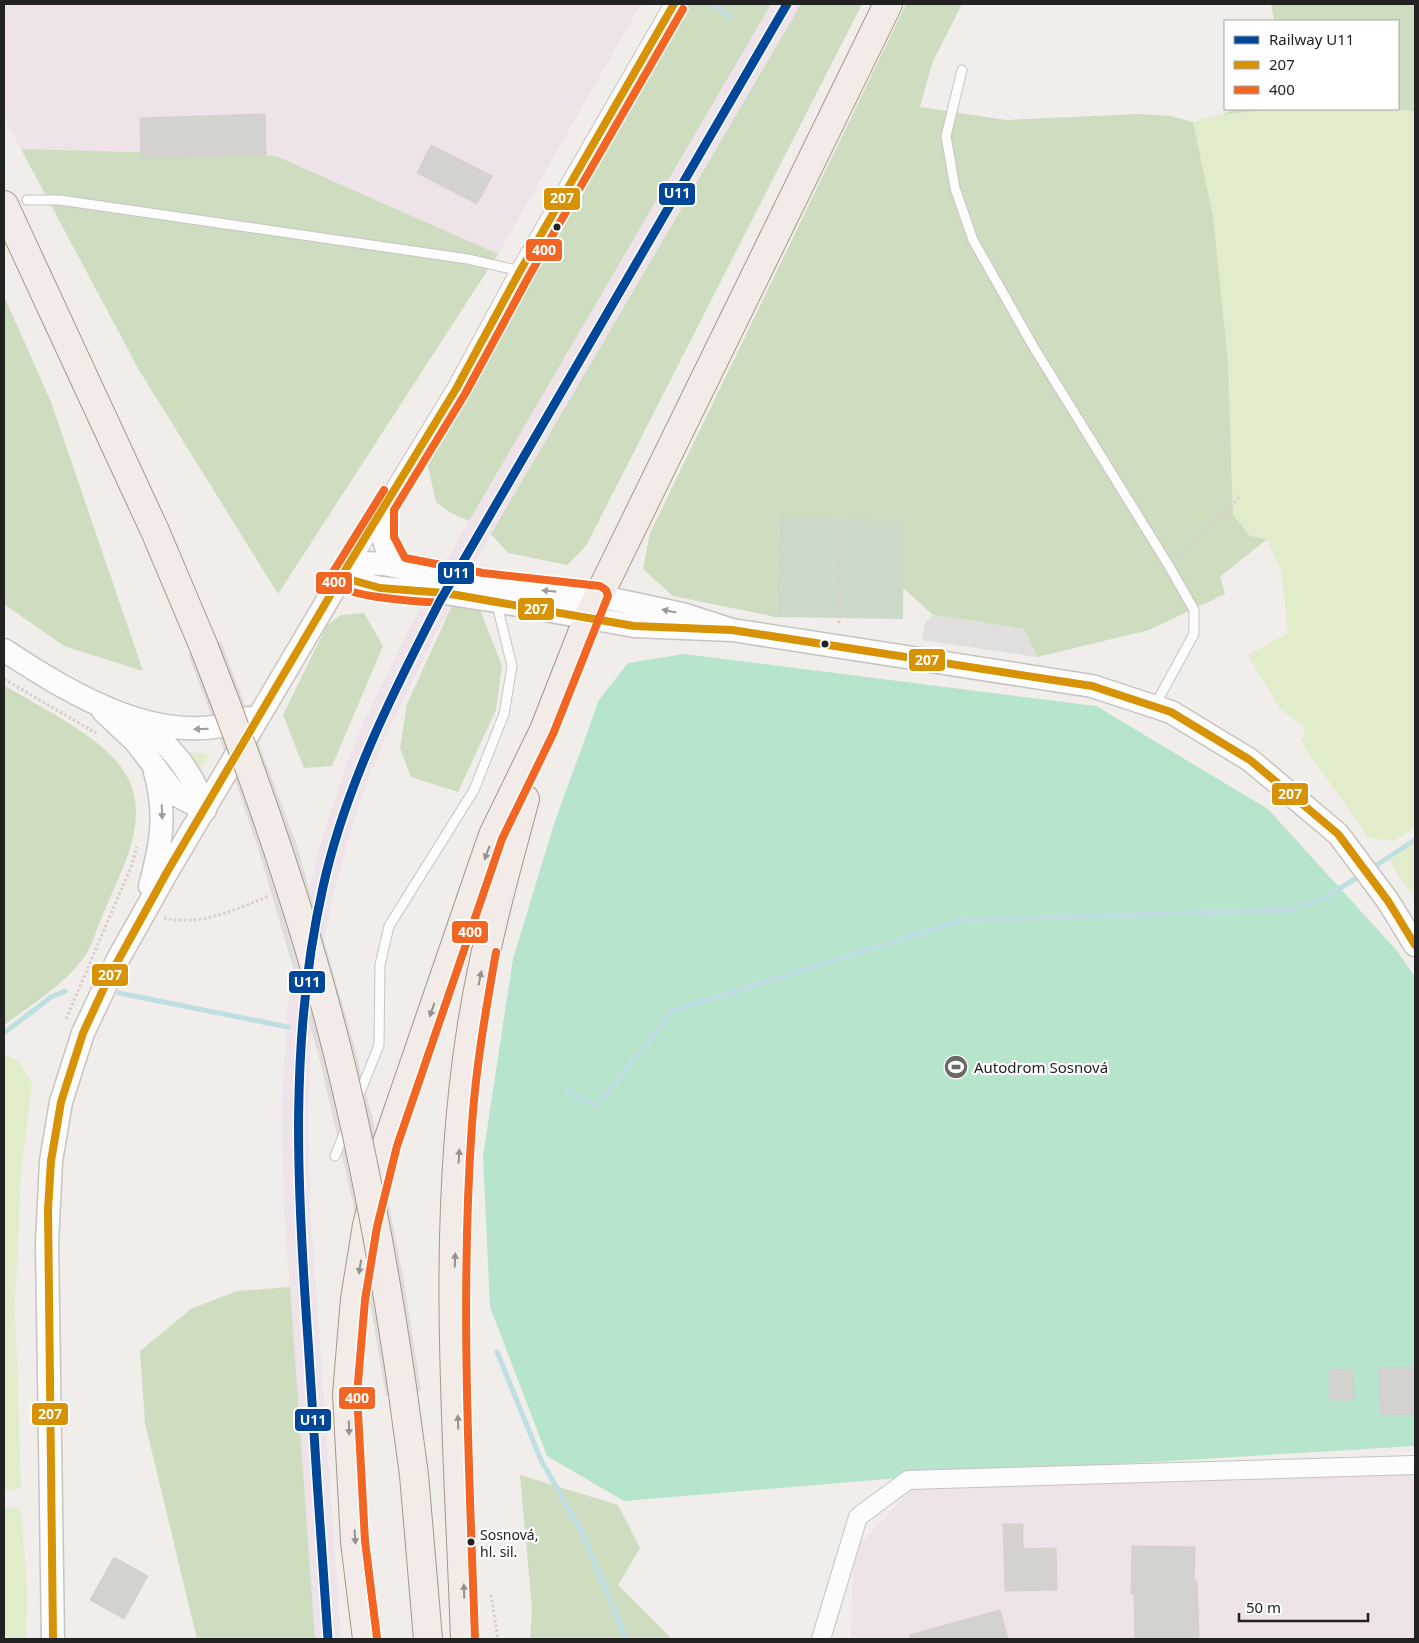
<svg xmlns="http://www.w3.org/2000/svg" width="1419" height="1643" viewBox="0 0 1419 1643" font-family="'Noto Sans',sans-serif">
<style>
.industrial{fill:#ede3e9}
.grass{fill:#e0ecca}
.forest{fill:#ceddc0}
.cemetery{fill:#cadac7}
.pitch{fill:#b7e5cc}
.parking{fill:#e0dfde}
.pier{fill:#dedddd}
.lines{fill:none;stroke-linecap:round;stroke-linejoin:round}
.stream{stroke:#bfdfe2;stroke-width:5}
.building{fill:#d4d2cf;stroke:#d3cfcc}
.service-casing{stroke:#c6c4c3;stroke-width:11}
.minor-casing{stroke:#c6c4c3;stroke-width:20}
.tertiary-casing{stroke:#c6c4c3;stroke-width:25}
.primary-casing{stroke:#a79886;stroke-width:30}
.path{stroke:#dccdcd;stroke-width:3;stroke-dasharray:2.5 2.5;stroke-linecap:butt}
.service{stroke:#fdfcfc;stroke-width:9}
.minor{stroke:#fdfcfc;stroke-width:18}
.tertiary{stroke:#fdfcfc;stroke-width:22}
.primary{stroke:#f2ebe7;stroke-width:28}
.primary-bridge-casing{stroke:#a79886;stroke-width:30;stroke-linecap:butt}
.primary-bridge{stroke:#f2ebe7;stroke-width:28}
.bus-1-casing{stroke:#fff;stroke-width:11}
.bus-2-casing{stroke:#fff;stroke-width:11}
.bus-1{stroke:#d79205;stroke-width:8}
.bus-2{stroke:#f26522;stroke-width:8}
.rail-1-casing{stroke:#fff;stroke-width:12}
.rail-1{stroke:#00479a;stroke-width:9}
.oneway{fill:#9a9a9a}
.oneway2{fill:#94918e}
.bus-dot{fill:#222;stroke:#fff;stroke-width:2}
.labels{text-anchor:middle;dominant-baseline:central;stroke-width:4.5;stroke-linejoin:round;paint-order:stroke}
.bus-label{font-size:14px;fill:#222;stroke:#fff;text-anchor:start}
.poi-label{font-size:15px;fill:#222;stroke:#fff;text-anchor:start}
.line-badge{stroke:#fff;stroke-width:2}
.badge-label{font-size:14px;text-anchor:middle;font-weight:bold;fill:#fff}
</style>
<rect width="100%" height="100%" fill="#f0edea"/>
<!-- industrial -->
<path class="industrial" d="M4,4H641L498,254L276,156L21,149L4,115Z
M771,4H801L491,534L433,639L387,733L370,774L349,837L332,901L320,958L311,1039L308,1110L310,1206L341,1639H315L284,1208L282,1109L287,1011L295,953L307,895L325,829L346,765L363,723L410,627L469,521Z
M1397,1472L1415,1476V1639H851L854,1551L911,1490Z"/>
<!-- grass -->
<path class="grass" d="M1282,109H1397L1415,112V827L1394,841L1369,838L1301,742L1305,734L1303,725L1281,710L1248,655L1288,633L1281,569L1267,539L1250,536L1233,515L1228,362L1213,216L1193,122L1223,114Z
M188,752L209,754L200,769L187,758Z
M1415,843V898L1398,876L1390,860Z
M4,1054L18,1061L32,1082L21,1175L15,1306L21,1488L4,1491Z
M13,1507L20,1510L22,1519L27,1593L26,1639H4V1508Z"/>
<!-- forest -->
<path class="forest" d="M687,4H771L469,521L451,513L436,502L427,462Z
M801,4H862L586,546L567,565L508,553L491,534Z
M906,4H962L933,61L920,107L1006,120L1140,114L1170,116L1193,122L1213,216L1228,362L1233,515L1250,536L1267,539L1220,577L1225,594L1149,630L1037,657L1024,629L933,615L903,588V520L779,517L776,617L673,596L643,569L650,533Z
M1271,4H1415V112L1397,109L1398,21H1274Z
M1234,109H1282L1223,114Z
M21,149L276,156L498,254L278,594L139,370Z
M4,296L51,402L143,671L64,646L4,604Z
M455,599L479,607L502,666L496,710L458,792L411,777L400,748L407,704Z
M364,613L383,646L332,766L304,768L283,715L327,625L341,615Z
M4,685C39,707 101,736 123,770C154,815 122,868 104,912C97,927 92,948 82,960C61,987 31,1005 4,1025Z
M290,1287L315,1639H197L145,1423L140,1351L191,1309L237,1291Z
M520,1475L618,1505L640,1548L618,1585L672,1639H530L532,1608Z"/>
<!-- cemetery -->
<path class="cemetery" d="M779,516L904,520L903,619L776,617Z"/>
<!-- pitch -->
<path class="pitch" d="M684,654L1096,706L1268,809L1398,952L1415,977V1446L923,1476L624,1501L547,1456L490,1307L483,1156L513,959L554,824L599,700L628,663Z"/>
<!-- parking -->
<path class="parking" d="M933,615L1024,629L1037,657L922,640L925,623Z"/>
<!-- pier -->
<path class="pier" d="M221,641L296,843L353,1041L372,1116L404,1282L421,1391L386,1396L353,1203L318,1053L261,858L233,774L188,654Z"/>
<g class="lines">
<!-- stream -->
<path class="stream" d="M712,4L730,17
M1372,868L1415,840
M119,993L288,1027
M4,1033L51,997L65,991
M566,1090L597,1106L672,1011L963,920L1288,910L1324,898L1360,876
M497,1352L541,1460L582,1532L626,1639"/>
</g>
<!-- building -->
<path class="building" d="M265,114L266,155L141,158L140,118Z
M431,145L492,176L477,204L417,173Z
M1415,1367V1414L1381,1415L1379,1368Z
M1353,1369L1354,1400H1330L1329,1370Z
M1003,1524H1023V1549L1056,1548L1057,1590L1005,1591Z
M1132,1546L1195,1547L1194,1581H1197L1199,1639H1135L1134,1594H1131Z
M114,1557L148,1576L124,1619L90,1600Z
M1000,1610L1008,1639H911L910,1635Z"/>
<g class="lines">
<!-- service casing -->
<g class="service-casing">
<path id="service" d="M962,70L946,136L955,188L973,240L1033,346L1169,566L1194,610V634L1155,705
M27,200H60L468,259L520,271
M357,1100L379,1045L380,965L389,926L474,790L504,714L512,666L496,601
M335,1156L347,1126"/>
</g>
<!-- minor casing -->
<g class="minor-casing">
<path id="minor" d="M346,569L456,389L520,271L674,4
M821,1639L858,1517L908,1480L1415,1465"/>
</g>
<!-- tertiary casing -->
<g class="tertiary-casing">
<path id="tertiary" d="M384,507C380,530 382,550 400,567
M341,577L380,588L445,593L496,601L634,626L732,630L1092,686L1171,712L1250,760L1338,834L1388,901L1415,945
M4,650C72,695 166,752 248,718
M103,711L136,742L176,795L205,810
M137,722C169,742 194,773 205,810
M150,886C161,845 167,815 155,772
M53,1639L47,1243L51,1161L61,1102L83,1033L118,959L167,872L346,569L364,563L384,564L481,583L598,596L682,614L732,630"/>
</g>
<!-- primary casing -->
<g class="primary-casing">
<path id="primary" d="M4,205L155,531L204,647
M403,1394L414,1475L428,1639
M367,1639L355,1542L347,1394L355,1299L367,1225L387,1143L493,835L544,730L588,618L888,4
M465,1639C458,1437 440,1231 471,1031C483,952 504,876 525,799"/>
</g>
<!-- path -->
<path class="path" d="M1177,559L1240,497
M839,623L840,528
M4,679L96,733
M164,918C199,926 233,911 266,897H270
M66,1019L131,867L137,847
M491,1595L498,1639"/>
<!-- service -->
<use href="#service" class="service"/>
<!-- minor -->
<use href="#minor" class="minor"/>
<!-- tertiary -->
<use href="#tertiary" class="tertiary"/>
<!-- primary -->
<use href="#primary" class="primary"/>
<!-- primary-bridge casing -->
<g class="primary-bridge-casing">
<path id="primary-bridge" d="M204,647C242,744 277,842 307,941C352,1089 381,1241 403,1394"/>
</g>
<!-- primary-bridge -->
<use href="#primary-bridge" class="primary-bridge"/>
<!-- bus-1 casing -->
<g class="bus-1-casing">
<path id="bus-1" d="M341,577L380,588L445,593L634,626L732,630L1092,686L1171,712L1250,760L1338,834L1388,901L1415,945
M53,1639L48,1209L51,1161L61,1102L83,1033L109,977L167,872L341,577L456,389L520,271L674,4"/>
</g>
<!-- bus-2 casing -->
<g class="bus-2-casing">
<path id="bus-2" d="M384,490L333,572L332,581C344,598 418,601 439,603
M377,1638L365,1541L357,1394L365,1300L377,1227L397,1146L502,839L553,734L608,596L606,590L600,586L483,573L405,558L394,537V510L465,394L529,276L683,9
M475,1639C469,1467 460,1296 472,1124C476,1066 486,1009 496,952"/>
</g>
<!-- bus-1 -->
<use href="#bus-1" class="bus-1"/>
<!-- bus-2 -->
<use href="#bus-2" class="bus-2"/>
<!-- rail-1 casing -->
<g class="rail-1-casing">
<path id="rail-1" d="M328,1639C321,1539 314,1440 308,1340C297,1188 289,1037 323,887C345,787 393,692 440,601L787,4"/>
</g>
<!-- rail-1 -->
<use href="#rail-1" class="rail-1"/>
</g>
<!-- one-way arrows -->
<defs><path id="oneway-solid" d="M-6-.8H1V-3.2L6.5 0L1 3.2V.8H-6Z" transform="scale(1.25)"/></defs>
<g class="oneway">
<use href="#oneway-solid" transform="translate(549 591) rotate(-174)"/>
<use href="#oneway-solid" transform="translate(669 611) rotate(-168)"/>
<use href="#oneway-solid" transform="translate(201 729) rotate(178)"/>
<use href="#oneway-solid" transform="translate(162 812) rotate(88)"/>
</g>
<g class="oneway2">
<use href="#oneway-solid" transform="translate(487 853) rotate(110)"/>
<use href="#oneway-solid" transform="translate(480 978) rotate(-79)"/>
<use href="#oneway-solid" transform="translate(432 1010) rotate(109)"/>
<use href="#oneway-solid" transform="translate(459 1156) rotate(-87)"/>
<use href="#oneway-solid" transform="translate(455 1260) rotate(-88)"/>
<use href="#oneway-solid" transform="translate(360 1267) rotate(99)"/>
<use href="#oneway-solid" transform="translate(458 1422) rotate(-92)"/>
<use href="#oneway-solid" transform="translate(349 1428) rotate(88)"/>
<use href="#oneway-solid" transform="translate(355 1537) rotate(86)"/>
<use href="#oneway-solid" transform="translate(464 1591) rotate(-92)"/>
</g>
<!-- icons -->
<defs>
<g id="stadium-disc" transform="scale(1.25)"><circle r="9.5" fill="#6a6968" stroke="#fff"/><path d="M0-5a6.5 5 0 1 0 0 10a6.5 5 0 1 0 0-10ZM-3.5-1.8h7v3.6h-7Z" fill="#fff"/></g>
</defs>
<g fill-rule="evenodd">
<use href="#stadium-disc" x="956" y="1067"/>
</g>
<!-- markers -->
<g class="bus-dot">
<circle cx="557" cy="227" r="4.5"/>
<circle cx="825" cy="644" r="4.5"/>
<circle cx="471" cy="1542" r="4.5"/>
</g>
<g class="labels">
<!-- bus labels -->
<g class="bus-label">
<text x="480" y="1534">Sosnová,<tspan x="480" dy="17">hl. sil.</tspan></text>
</g>
<!-- poi labels -->
<g class="poi-label">
<text x="974" y="1067">Autodrom Sosnová</text>
</g>
</g>
<g class="line-badge">
<rect x="658" y="182" width="38" height="24" rx="5" fill="#00479a"/>
<rect x="543" y="187" width="38" height="24" rx="5" fill="#d79205"/>
<rect x="525" y="238" width="38" height="24" rx="5" fill="#f26522"/>
<rect x="437" y="561" width="38" height="24" rx="5" fill="#00479a"/>
<rect x="315" y="571" width="38" height="24" rx="5" fill="#f26522"/>
<rect x="517" y="597" width="38" height="24" rx="5" fill="#d79205"/>
<rect x="908" y="648" width="38" height="24" rx="5" fill="#d79205"/>
<rect x="1271" y="782" width="38" height="24" rx="5" fill="#d79205"/>
<rect x="451" y="920" width="38" height="24" rx="5" fill="#f26522"/>
<rect x="91" y="963" width="38" height="24" rx="5" fill="#d79205"/>
<rect x="288" y="970" width="38" height="24" rx="5" fill="#00479a"/>
<rect x="338" y="1386" width="38" height="24" rx="5" fill="#f26522"/>
<rect x="31" y="1402" width="38" height="24" rx="5" fill="#d79205"/>
<rect x="294" y="1408" width="38" height="24" rx="5" fill="#00479a"/>
</g>
<g class="badge-label">
<text x="677" y="198">U11</text>
<text x="562" y="203">207</text>
<text x="544" y="255">400</text>
<text x="456" y="578">U11</text>
<text x="334" y="587">400</text>
<text x="536" y="614">207</text>
<text x="927" y="665">207</text>
<text x="1290" y="799">207</text>
<text x="470" y="937">400</text>
<text x="110" y="980">207</text>
<text x="307" y="987">U11</text>
<text x="357" y="1403">400</text>
<text x="50" y="1419">207</text>
<text x="313" y="1425">U11</text>
</g>
<!-- border -->
<rect width="1419" height="1643" fill="none" stroke="#222222" stroke-width="10"/>
<!-- legend -->
<rect x="1224" y="20" width="175" height="90" fill="#ffffff" stroke="#a7a7a7"/>
<rect x="1234" y="36" width="25" height="8" fill="#00479a" stroke="#a7a7a7"/>
<text x="1269" y="45" font-size="15" fill="#222222">Railway U11</text>
<rect x="1234" y="61" width="25" height="8" fill="#d79205" stroke="#a7a7a7"/>
<text x="1269" y="70" font-size="15" fill="#222222">207</text>
<rect x="1234" y="86" width="25" height="8" fill="#f26522" stroke="#a7a7a7"/>
<text x="1269" y="95" font-size="15" fill="#222222">400</text>
<!-- scale -->
<path d="M1239 1613v8h129v-8" fill="none" stroke="#222222" stroke-width="2.5"/>
<text x="1246" y="1613" font-size="15" fill="#222222" stroke="#ffffff" stroke-width="4" paint-order="stroke">50 m</text>
</svg>
